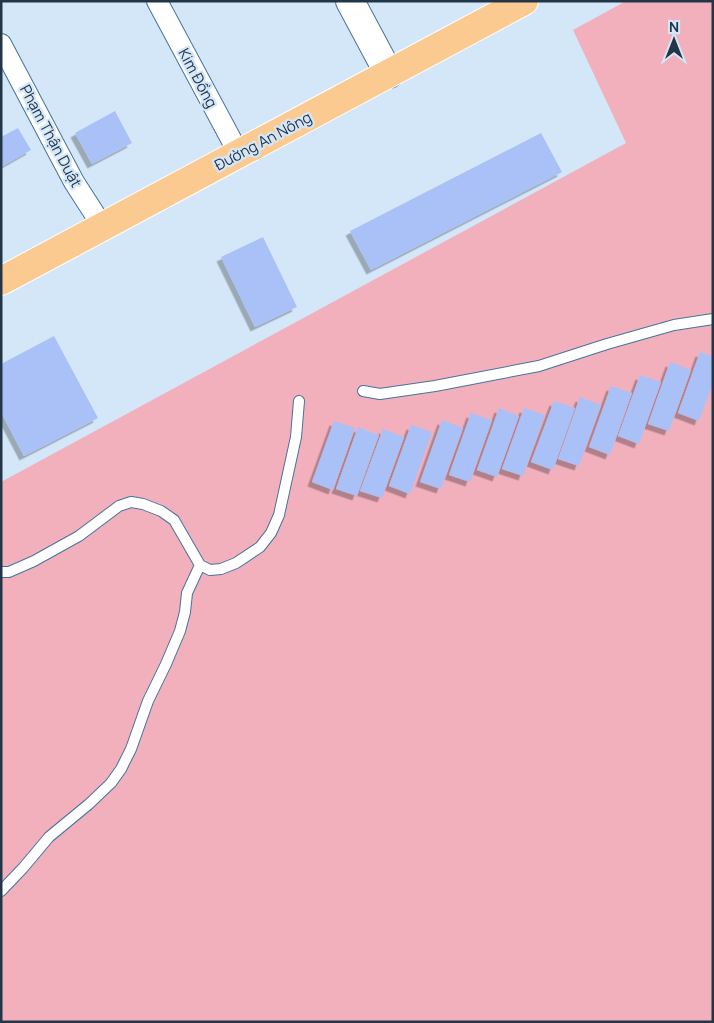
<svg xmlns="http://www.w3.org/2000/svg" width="714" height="1023" viewBox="0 0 714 1023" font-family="Manrope,sans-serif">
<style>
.green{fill:#f2b0bd}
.building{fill:#aac1f7;filter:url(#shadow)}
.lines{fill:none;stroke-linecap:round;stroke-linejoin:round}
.lane-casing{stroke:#46739b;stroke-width:12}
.street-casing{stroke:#46739b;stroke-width:22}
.secondary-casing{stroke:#46739b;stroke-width:30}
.primary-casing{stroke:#fff;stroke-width:30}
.lane{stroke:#fff;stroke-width:10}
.street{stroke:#fff;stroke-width:20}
.secondary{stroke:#fff;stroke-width:28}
.primary{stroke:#fbca91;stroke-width:28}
.labels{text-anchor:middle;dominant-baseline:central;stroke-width:4.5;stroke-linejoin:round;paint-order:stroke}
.street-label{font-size:15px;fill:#223647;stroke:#d4e7f9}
</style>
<defs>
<filter id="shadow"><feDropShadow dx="-4.5" dy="4.5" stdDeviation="0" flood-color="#0004"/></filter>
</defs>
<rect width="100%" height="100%" fill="#d4e7f9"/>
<!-- green -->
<path class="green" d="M626,1H713V1022H1V482L626,143L573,30Z"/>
<!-- building -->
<path class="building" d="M115,111L132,143L92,164L75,133Z
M18,128L31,150L1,167V137Z
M541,133L562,172L371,270L350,231Z
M263,237L297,307L255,327L221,257Z
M54,336L98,418L24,456L1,412V364Z
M700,352L713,356V383L699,421L678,413Z
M670,362L691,370L669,431L648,424Z
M640,375L661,382L639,444L618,436Z
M611,386L632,393L610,455L589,447Z
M580,397L601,405L579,466L558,459Z
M554,401L575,408L553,470L531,462Z
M499,408L519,416L497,477L477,470Z
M524,408L545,415L523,476L502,469Z
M471,413L492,420L470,482L449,475Z
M442,420L463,428L441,489L420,482Z
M334,421L355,428L333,490L312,482Z
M411,425L432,432L410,494L389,486Z
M358,427L379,435L357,496L336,489Z
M383,429L404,437L382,498L360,491Z"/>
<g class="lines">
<!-- lane casing -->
<g class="lane-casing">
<path id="lane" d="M363,391L380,394L435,386L539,366L607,344L674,325L713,319
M1,572H9L34,561L79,536L119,506L131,502L143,504L161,511L174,520L200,565L210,570L221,569L236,563L260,547L271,533L279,515L296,437L299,401
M1,891L23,868L49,837L89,804L111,783L121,769L131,749L148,701L166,664L180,631L185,612L187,593L200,565"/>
</g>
<!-- street casing -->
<g class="street-casing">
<path id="street" d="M157,1L239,154
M1,44L74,182L103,227"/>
</g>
<!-- secondary casing -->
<g class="secondary-casing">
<path id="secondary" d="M350,1L389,74"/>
</g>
<!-- primary casing -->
<g class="primary-casing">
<path id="primary" d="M1,281L524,1"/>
</g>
<!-- lane -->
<use href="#lane" class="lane"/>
<!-- street -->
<use href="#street" class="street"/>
<!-- secondary -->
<use href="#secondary" class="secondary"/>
<!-- primary -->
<use href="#primary" class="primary"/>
</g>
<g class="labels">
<!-- street labels -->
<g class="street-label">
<text transform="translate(198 78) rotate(62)">Kim Đồng</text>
<text transform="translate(51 136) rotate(62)">Phạm Thận Duật</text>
<text transform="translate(263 141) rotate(-28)">Đường An Nông</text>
</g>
</g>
<!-- border -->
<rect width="714" height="1023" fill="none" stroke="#223647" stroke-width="5"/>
<!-- north arrow -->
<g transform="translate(674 40)" stroke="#d4e7f9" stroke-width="4" paint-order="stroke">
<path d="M0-4L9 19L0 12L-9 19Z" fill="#223647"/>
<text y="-8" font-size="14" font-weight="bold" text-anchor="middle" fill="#223647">N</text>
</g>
</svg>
